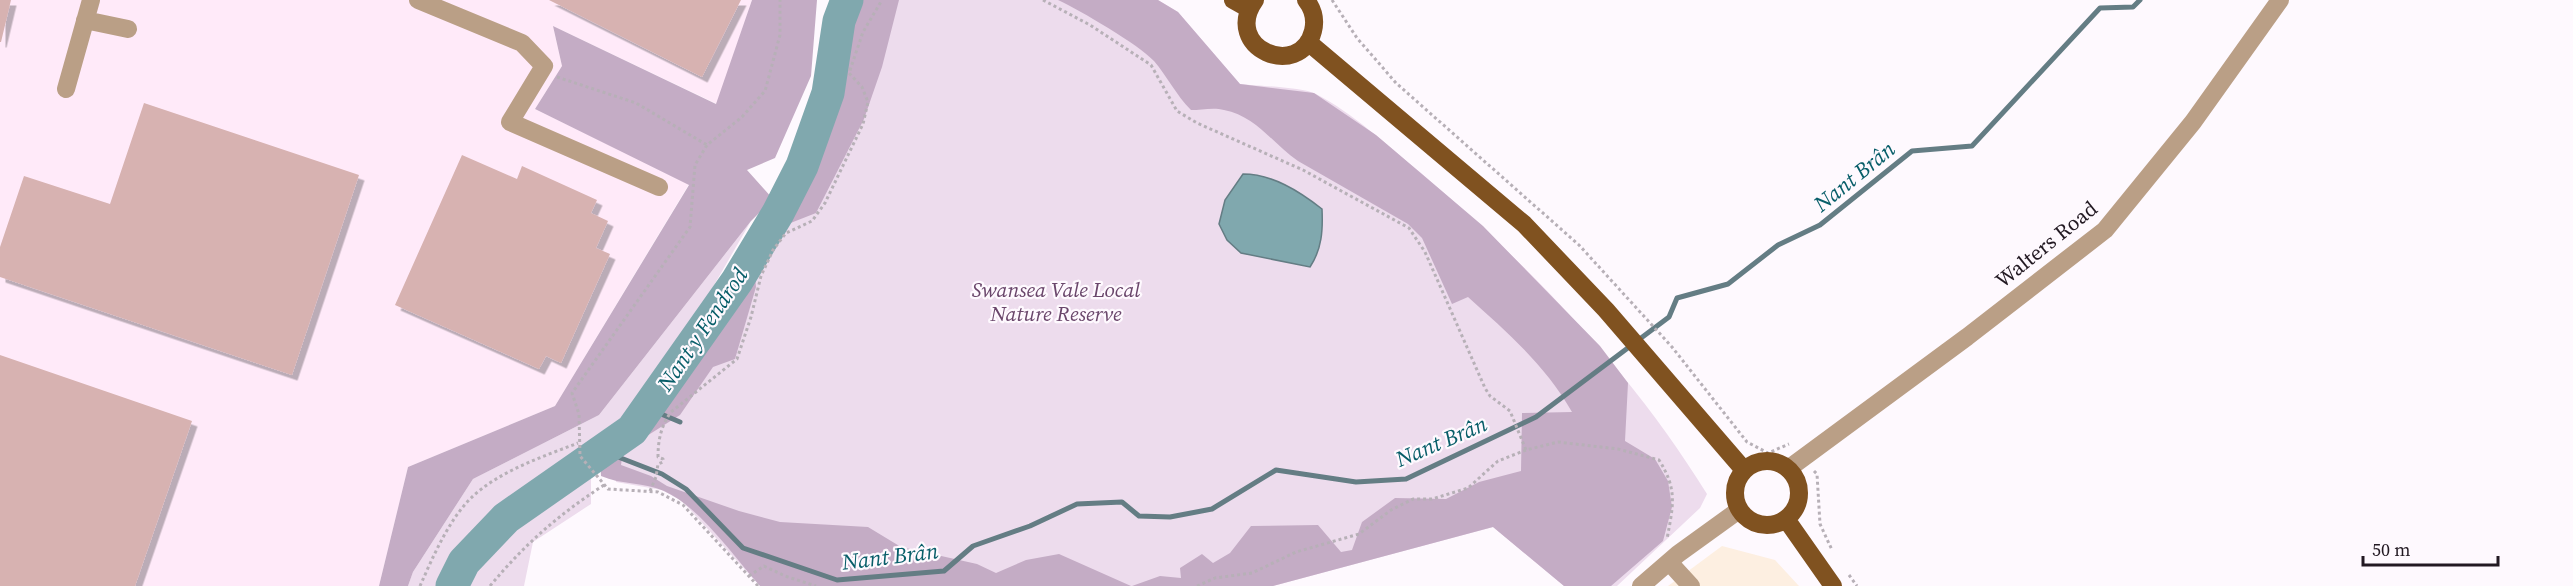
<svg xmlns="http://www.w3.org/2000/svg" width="2573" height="586" viewBox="0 0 2573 586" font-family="'Source Serif 4',serif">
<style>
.commercial{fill:#ffeaf9}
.education{fill:#fdefe1}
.green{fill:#eddced}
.forest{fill:#c4acc5}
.water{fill:#80a8ae;stroke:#647d84;stroke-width:1.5}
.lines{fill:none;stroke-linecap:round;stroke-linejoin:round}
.stream{stroke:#647d84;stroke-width:5}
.river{stroke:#80a8ae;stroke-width:33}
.building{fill:#d7b2b1;filter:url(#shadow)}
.path{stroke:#b7b0b7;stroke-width:3;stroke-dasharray:3 3;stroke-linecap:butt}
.minor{stroke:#ba9f86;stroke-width:18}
.major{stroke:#805220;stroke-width:18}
.labels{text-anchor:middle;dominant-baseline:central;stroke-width:4.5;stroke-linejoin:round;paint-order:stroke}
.street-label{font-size:21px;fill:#221922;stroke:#fef9fe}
.park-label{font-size:21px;font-style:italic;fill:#6a466b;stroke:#fef9fe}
.water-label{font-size:22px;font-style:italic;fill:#085e69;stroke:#fef9fe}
</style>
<defs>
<filter id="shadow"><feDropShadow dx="5.5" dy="5.5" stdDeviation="0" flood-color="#0004"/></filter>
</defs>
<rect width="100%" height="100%" fill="#fef9fe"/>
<!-- commercial -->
<path class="commercial" d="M0,0H752L717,104L553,26L562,66L535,109L689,184L555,406L408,467L379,586H0Z"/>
<!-- education -->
<path class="education" d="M1722,546L1775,560L1799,586H1668Z"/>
<!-- green -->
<path class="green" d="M853,0H1158L1178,12L1240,84C1257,86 1302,87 1316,94C1353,113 1389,147 1421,173C1531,267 1631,371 1707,494L1700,508L1617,586H1564L1493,527L1273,586H760L682,501L662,490L616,482L615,449L636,430C702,335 777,241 821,132C829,111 837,85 841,62C845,41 846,21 853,0Z
M751,221L657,384L618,434L591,452V504L533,542L524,586H408L413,572L473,479L599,415Z"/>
<!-- forest -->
<path class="forest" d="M752,0H817L811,76L775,158L747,170L773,199L751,221L599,415L473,479L413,572L408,586H379L408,467L555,406L689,185L535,109L562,66L553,26L716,104Z
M853,0H899L882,67L864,119L816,213L788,224L778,219C807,172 829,118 841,64C845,42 845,21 853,0Z
M1058,0H1158L1178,12L1240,84L1314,93L1376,135L1483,226L1600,346L1628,383L1625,441L1655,459L1668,481L1672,507L1663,541L1611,586H1564L1493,527L1273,586H1132L1160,576L1181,578L1180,568L1202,554L1213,563L1230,553L1251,526L1318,525L1341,552L1352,550L1362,522L1395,498L1446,499L1479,482L1521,471L1522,413L1572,412C1546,366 1507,332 1468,297L1452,304L1422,238L1408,224L1298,161C1273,144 1256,116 1224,110C1214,107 1201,110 1191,110C1176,95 1167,76 1154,61C1138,44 1081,11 1058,0Z
M755,275L756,287L735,359L713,367L680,415L623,451L621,465L651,476L667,486L739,511L780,522L868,527L901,547L977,564L996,573L1026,560L1059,554L1131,586H760C734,557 700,507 664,491C645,482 621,485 601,476L600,458L636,430L742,277Z"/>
<!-- water -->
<path class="water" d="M1243,174C1272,174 1299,191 1322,209C1323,230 1322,249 1310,267L1241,253L1227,240L1219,224L1225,200Z"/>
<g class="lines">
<!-- stream -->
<path class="stream" d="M647,408L680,422
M596,455H613L662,474L686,489L743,548L837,580L944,571L973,546L1030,526L1077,504L1122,502L1139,516L1170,517L1212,509L1276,470L1356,482L1406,479L1536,417L1669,317L1677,298L1728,284L1778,245L1820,225L1912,151L1972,146L2100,8L2133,7L2140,0"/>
<!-- river -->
<path class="river" d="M452,586L464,562L506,518L632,430L737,281L778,213L802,166L828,93L839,21L847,0"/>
</g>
<!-- building -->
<path class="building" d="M0,0H11L1,42H0Z
M549,0H741L702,77Z
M144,103L359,175L292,375L0,277V247L24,176L110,204Z
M462,155L517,179L522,166L597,200L591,213L608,221L596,248L610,254L561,363L546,356L539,369L395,305Z
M0,355L192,421L135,586H0Z"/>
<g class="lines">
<!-- path -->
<path class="path" d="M1043,0L1090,25L1151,65L1177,111L1197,123L1303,170L1409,228L1425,252L1485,388L1490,396L1510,411L1526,450L1558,442L1618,449L1659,460C1678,490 1673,506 1667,539
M1332,0L1357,38L1396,83L1579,245L1672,347L1747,442L1768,453L1789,444
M557,77L636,103L707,145
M1814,471L1817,474L1820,524L1832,550
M650,491L656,477L658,464L663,462V459L658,457C658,440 661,426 671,412L737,359L751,317L761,276L773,250L786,233L812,221L825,203L863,124L868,102L862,87L849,73L863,32L882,0
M1849,575L1857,586
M749,576L764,566L785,576L816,586
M420,586C433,557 448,521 471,498C499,471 542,457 578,443
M490,586C526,543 557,516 604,485
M758,586L683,505L658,492L608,489L580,456L579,414L572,393L690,227L695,165L707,145L742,117L765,91L780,35V0
M1197,586L1215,578L1252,573L1296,552L1359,534L1391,510L1413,499H1432L1468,488L1498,461L1526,450"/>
<!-- minor -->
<path class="minor" d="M418,0L522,43L544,66L510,122L659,187
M85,20L128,29
M66,89L91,0
M1788,469L1967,337L2105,230L2193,122L2280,0
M1669,562L1691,586
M1641,586L1678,554L1739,510"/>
<!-- major -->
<path class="major" d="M1233,0L1249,9
M1255,0C1221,48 1300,81 1313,31C1316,19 1313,9 1306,0
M1308,42L1524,224L1606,310L1744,470
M1735 493a32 32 0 1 1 64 0a32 32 0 1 1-64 0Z
M1786,519L1833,586"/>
</g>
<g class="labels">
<!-- street labels -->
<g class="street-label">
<text transform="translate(2046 244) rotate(-39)">Walters Road</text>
</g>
<!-- park labels -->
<g class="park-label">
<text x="1056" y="289">Swansea Vale Local<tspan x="1056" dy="24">Nature Reserve</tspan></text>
</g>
<!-- water labels -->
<g class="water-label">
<text transform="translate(1854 176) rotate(-39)">Nant Brân</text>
<text transform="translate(702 329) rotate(-56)">Nant y Fendrod</text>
<text transform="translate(1441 441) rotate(-23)">Nant Brân</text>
<text transform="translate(890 556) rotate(-7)">Nant Brân</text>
</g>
</g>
<!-- scale -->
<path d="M2363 556v9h135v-9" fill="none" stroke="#221922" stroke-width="3"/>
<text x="2372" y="556" font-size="18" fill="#221922" stroke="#fef9fe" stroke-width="4.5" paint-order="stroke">50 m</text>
</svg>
